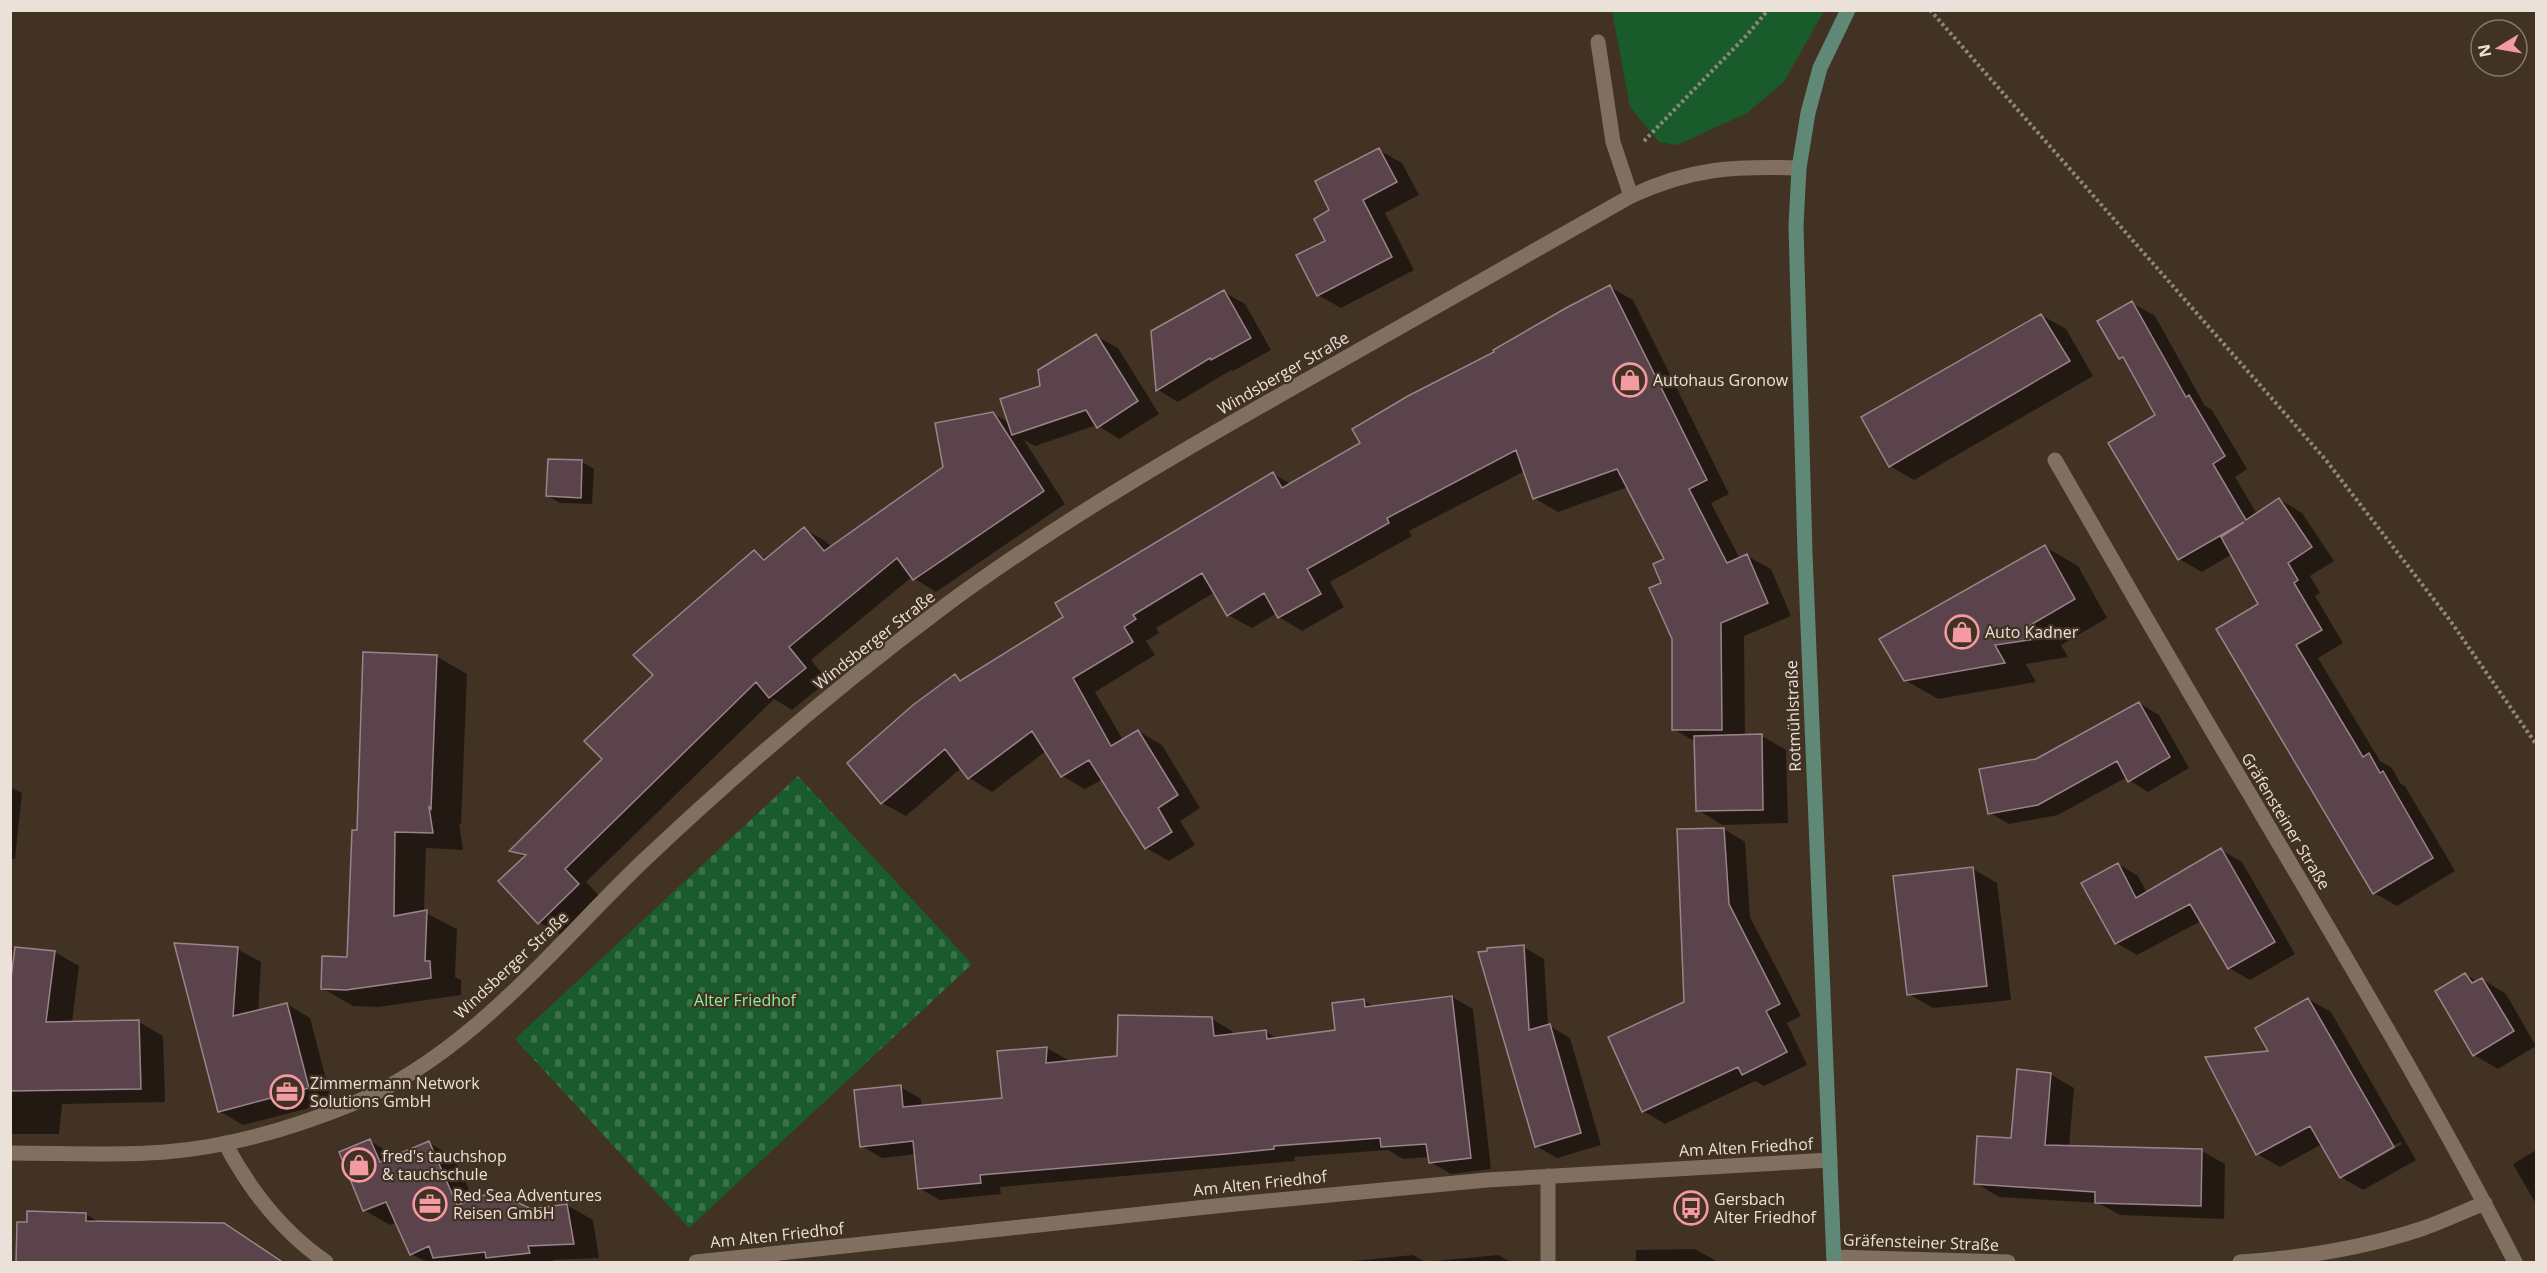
<svg xmlns="http://www.w3.org/2000/svg" width="2547" height="1273" viewBox="0 0 2547 1273" font-family="'Open Sans',sans-serif">
<style>
.green{fill:#195b2b}
.cemetery{fill:url(#cemetery-stones)}
.shadow{fill:#0007;fill-rule:evenodd}
.building{fill:#5a434b;stroke:#9c838b;stroke-width:1.5}
.lines{fill:none;stroke-linecap:round;stroke-linejoin:round}
.path{stroke:#92867a;stroke-width:4;stroke-dasharray:3 3;stroke-linecap:butt}
.lane{stroke:#817060;stroke-width:15}
.street{stroke:#817060;stroke-width:15}
.secondary{stroke:#5f8877;stroke-width:15}
.labels{text-anchor:middle;dominant-baseline:central;stroke-width:4.5;stroke-linejoin:round;paint-order:stroke}
.street-label{font-size:16px;fill:#ebe1d8;stroke:#413223}
.poi-label{font-size:16px;fill:#ebe1d8;stroke:#413223;text-anchor:start}
.park-label{font-size:16px;fill:#86f39b;stroke:#413223}
</style>
<defs>
<pattern id="cemetery-stones" width="16" height="16" patternUnits="userSpaceOnUse" patternTransform="scale(1.5)"><rect width="16" height="16" fill="#195b2b"/><path d="M2 7V4a2 2 0 0 1 4 0v3zM10 15v-3a2 2 0 0 1 4 0v3z" fill="#3b7249"/></pattern>
</defs>
<rect width="100%" height="100%" fill="#413223"/>
<!-- green -->
<path class="green" d="M1612,11V10L1824,11L1784,82L1747,113L1677,145L1659,142L1630,107Z"/>
<!-- cemetery -->
<path class="cemetery" d="M798,776L972,964L689,1228L515,1039Z"/>
<!-- shadow -->
<path class="shadow" d="M1379,150L1402,163L1419,195L1385,213L1414,270L1341,308L1318,295L1331,211Z
M1610,287L1633,300L1729,494L1711,503L1740,559L1747,556L1771,569L1791,616L1744,636L1745,736H1762L1786,750L1788,823L1722,825L1698,810L1696,742L1673,729V638L1663,584L1666,560L1628,487L1558,512L1534,498L1525,471L1409,531L1412,536L1330,582L1344,607L1302,631L1279,617L1277,613L1252,628L1228,615L1215,592L1156,628L1159,633L1146,641L1155,655L1095,692L1123,740L1138,731L1162,745L1200,808L1180,821L1195,845L1169,861L1146,848L1103,779L1085,789L1062,776L1046,751L992,792L969,778L961,768L906,816L882,803L955,676L963,681L1065,617L1273,474L1291,484L1362,444L1496,352Z
M1224,292L1245,304L1271,350L1233,371L1231,370L1178,402L1158,390Z
M2132,303L2155,316L2205,406L2212,410L2247,469L2235,477L2257,514L2279,499L2302,513L2334,561L2310,576L2320,593L2315,596L2343,643L2318,658L2380,761L2392,768L2400,783L2405,786L2455,871L2397,906L2374,893L2260,604L2232,554L2202,572L2179,559L2157,415L2128,362L2120,358Z
M2041,315L2066,329L2093,376L1914,480L1890,466Z
M1096,336L1118,348L1159,414L1119,439L1097,425L1035,446L1024,440L1065,504L936,592L912,577L811,660L828,681L792,710L774,699L586,882L601,898L561,935L539,922L525,858L511,850L604,759L655,675L754,552L767,559L804,529L827,542L831,547L945,467L993,414L1010,423L1041,387Z
M582,462L594,469L592,504L560,503L548,496Z
M2045,547L2078,566L2107,618L2061,645L2068,657L2026,664L2036,682L1938,699L1905,680Z
M436,656L467,674L461,825L459,823L463,850L426,848L424,912L457,929L455,977L461,980V995L378,1007L353,1006L322,988L349,959L358,832Z
M2139,703L2159,715L2189,768L2148,792L2129,780L2127,777L2058,815L2009,824L1990,813L2037,761Z
M10,787L22,793L15,859H10Z
M1724,829L1745,842L1750,917L1801,1016L1787,1023L1807,1065L1764,1086L1755,1081L1665,1124L1643,1111L1685,1003Z
M2221,850L2242,862L2295,954L2250,980L2229,968L2201,921L2137,955L2116,943L2118,864L2138,876L2147,893Z
M1973,869L1997,883L2011,1000L1933,1008L1909,994Z
M1523,947L1544,959L1548,1025L1570,1038L1601,1145L1557,1158L1536,1146Z
M237,949L261,962L258,1012L287,1004L310,1018L332,1102L243,1125L219,1111Z
M55,952L79,966L72,1023L139,1022L163,1036L165,1102L62,1104L59,1134H10V999Z
M2465,974L2478,982L2482,979L2506,994L2536,1046L2498,1069L2474,1055Z
M1452,997L1473,1009L1491,1169L1451,1174L1430,1162L1429,1157L1403,1159L1388,1150L1294,1157L1295,1161L1000,1187L1001,1194L940,1200L919,1188L916,1154L882,1158L862,1146L900,1087L921,1099L922,1107L1003,1099L999,1052L1047,1048L1068,1060L1067,1063L1118,1058L1212,1019L1232,1031L1233,1035L1266,1032L1278,1039L1337,1032L1364,1001L1375,1007Z
M2308,999L2331,1012L2416,1160L2363,1190L2341,1177L2322,1144L2280,1167L2257,1154L2270,1052ZM2400,1142L2402,1144L2350,1174V1170Z
M2050,1074L2074,1088L2069,1147L2202,1151L2225,1164L2224,1219L2120,1215L2098,1203L1999,1197L1976,1183L2012,1140Z
M370,1141L396,1156L429,1143L454,1157L474,1201L531,1210L567,1205L593,1220L599,1258L553,1260L554,1262H427L411,1254L397,1222L390,1225L364,1210Z
M2536,1150V1204L2513,1164Z
M28,1213L86,1214L100,1223L224,1224L285,1262H18L28,1224Z
M1695,1249L1718,1262H1636V1250Z
M1413,1255L1425,1262L1498,1255L1511,1262H1345Z"/>
<!-- building -->
<path class="building" d="M1379,148L1397,182L1363,200L1392,257L1317,296L1296,255L1325,241L1314,219L1329,210L1315,181Z
M1610,285L1707,480L1689,489L1727,563L1747,554L1768,603L1721,623L1722,730H1672V639L1649,588L1661,583L1653,564L1664,559L1617,469L1533,499L1516,450L1387,518L1389,523L1307,569L1321,594L1278,618L1264,593L1227,616L1202,573L1133,615L1136,619L1124,627L1133,642L1073,678L1111,746L1138,730L1178,795L1158,808L1172,832L1145,849L1089,760L1061,777L1032,731L968,779L945,749L881,804L847,763L913,705L955,674L960,681L1063,617L1055,603L1273,472L1282,488L1360,443L1352,429L1408,396L1494,352L1493,350L1566,308Z
M1224,290L1251,338L1211,360L1210,358L1156,391L1151,331Z
M2132,301L2186,397L2189,395L2225,456L2213,464L2246,520L2279,498L2312,547L2288,563L2298,580L2294,583L2322,630L2296,645L2363,757L2369,753L2380,773L2383,771L2433,858L2373,894L2216,629L2258,604L2221,537L2244,522L2178,560L2108,443L2155,415L2123,357L2119,359L2097,321Z
M2041,314L2070,361L1889,467L1861,417Z
M1096,334L1138,401L1097,428L1086,410L1012,435L1000,399L1040,386L1038,370Z
M993,412L1044,491L913,580L897,558L789,647L806,668L769,698L756,682L565,869L579,884L538,924L498,881L526,855L509,851L602,759L584,741L653,675L633,655L754,550L764,560L804,527L824,551L943,467L935,423Z
M548,459L582,460L581,498L546,496Z
M2045,545L2075,599L2029,626L2036,639L1995,645L2005,663L1904,681L1879,639Z
M363,652L437,655L431,809L429,807L433,833L395,832L394,916L427,910L425,961H430L431,978L346,990L321,989L322,956L347,957L352,830H357Z
M2139,702L2170,757L2128,782L2117,761L2038,805L1988,814L1979,769L2036,759Z
M1762,734L1763,810L1696,811L1694,736Z
M1724,828L1729,904L1780,1004L1766,1011L1787,1052L1742,1075L1738,1067L1642,1112L1608,1037L1684,1002L1677,829Z
M2221,848L2275,942L2228,969L2190,904L2115,944L2081,883L2118,863L2136,898Z
M1973,867L1987,986L1907,995L1893,876Z
M174,943L238,947L233,1016L287,1003L309,1088L218,1112Z
M1524,945L1529,1030L1550,1024L1581,1133L1535,1147L1478,952L1487,951V948Z
M15,947L55,951L46,1022L139,1020L141,1089L10,1091V986Z
M2465,973L2472,983L2482,978L2514,1031L2473,1056L2435,991Z
M1452,996L1471,1158L1429,1163L1426,1144L1381,1147L1380,1138L1274,1146V1149L1226,1154L980,1175L981,1183L918,1189L913,1141L860,1147L854,1090L901,1085L903,1107L1002,1098L997,1051L1047,1047L1046,1063L1117,1056L1118,1015L1212,1017L1214,1036L1266,1030L1267,1039L1335,1030L1332,1003L1364,999L1365,1007Z
M2308,998L2394,1147L2340,1178L2310,1126L2256,1155L2205,1057L2268,1051L2255,1028Z
M2017,1069L2051,1073L2045,1145L2202,1149L2201,1206L2095,1203V1192L1974,1184L1977,1136L2011,1138Z
M370,1139L380,1162L429,1141L457,1205L495,1191L531,1209L567,1204L574,1244L528,1246L530,1253L486,1258L485,1252L433,1258L429,1246L410,1255L386,1202L363,1211L339,1152Z
M27,1211L86,1213V1221L224,1223L284,1263H16L17,1222H27Z"/>
<g class="lines">
<!-- path -->
<path class="path" d="M1930,10L2325,459L2449,619L2536,744
M1644,141L1747,35L1768,10"/>
<!-- lane -->
<path class="lane" d="M1598,42L1613,142L1631,196"/>
<!-- street -->
<path class="street" d="M2055,460C2119,571 2183,683 2249,793C2340,948 2433,1102 2515,1262
M225,1143C249,1189 283,1232 326,1262
M10,1153C62,1153 114,1156 165,1152C229,1147 293,1128 352,1104C469,1055 551,950 640,864C738,771 841,683 950,602C1062,520 1183,450 1303,382C1412,319 1522,258 1631,196C1691,168 1733,166 1799,168
M1548,1176V1262
M1834,1257L2008,1262
M696,1262L1225,1205L1487,1180L1830,1160
M2240,1262C2301,1258 2363,1248 2421,1229C2442,1222 2464,1211 2485,1203"/>
<!-- secondary -->
<path class="secondary" d="M1834,1262L1805,553L1796,226L1799,168L1808,113L1820,68L1848,10"/>
</g>
<!-- icons -->
<defs>
<g id="shop-ring" transform="scale(1.725)"><circle r="9.5" fill="#413223" stroke="#f49aa2" stroke-width="1.5"/><path d="M-5-2.5h2.3a2.7 3.5 0 0 1 5.4 0H5L5.5 6h-11ZM-1.5-2.5h3a1.5 2.3 0 0 0-3 0Z" fill="#f49aa2"/></g>
<g id="office-ring" transform="scale(1.725)"><circle r="9.5" fill="#413223" stroke="#f49aa2" stroke-width="1.5"/><path d="M-6-3h4V-5.5h4V-3h4V5H-6ZM-1-4.5V-3h2v-1.5ZM-6 0V1H6V0Z" fill="#f49aa2"/></g>
<g id="bus-ring" transform="scale(1.725)"><circle r="9.5" fill="#413223" stroke="#f49aa2" stroke-width="1.5"/><path d="M-5-6H5V4H4V6H2V4H-2V6H-4V4H-5ZM-3.5-4V0h7V-4ZM-3.5 1.2v1.5H-2V1.2ZM2 1.2v1.5H3.5V1.2Z" fill="#f49aa2"/></g>
</defs>
<g fill-rule="evenodd">
<use href="#shop-ring" x="1630" y="380"/>
<use href="#shop-ring" x="1962" y="632"/>
<use href="#office-ring" x="287" y="1092"/>
<use href="#shop-ring" x="359" y="1165"/>
<use href="#office-ring" x="430" y="1204"/>
<use href="#bus-ring" x="1691" y="1208"/>
</g>
<g class="labels">
<!-- street labels -->
<g class="street-label">
<text transform="translate(1283 373) rotate(-30)">Windsberger Straße</text>
<text transform="translate(874 640) rotate(-38)">Windsberger Straße</text>
<text transform="translate(1793 716) rotate(-92)">Rotmühlstraße</text>
<text transform="translate(2286 821) rotate(59)">Gräfensteiner Straße</text>
<text transform="translate(511 965) rotate(-43)">Windsberger Straße</text>
<text transform="translate(1746 1147) rotate(-3)">Am Alten Friedhof</text>
<text transform="translate(1260 1183) rotate(-6)">Am Alten Friedhof</text>
<text transform="translate(777 1235) rotate(-6)">Am Alten Friedhof</text>
<text transform="translate(1921 1242) rotate(2)">Gräfensteiner Straße</text>
</g>
<!-- poi labels -->
<g class="poi-label">
<text x="1653" y="380">Autohaus Gronow</text>
<text x="1985" y="632">Auto Kadner</text>
<text x="310" y="1083">Zimmermann Network<tspan x="310" dy="18">Solutions GmbH</tspan></text>
<text x="382" y="1156">fred's tauchshop<tspan x="382" dy="18">&amp; tauchschule</tspan></text>
<text x="453" y="1195">Red Sea Adventures<tspan x="453" dy="18">Reisen GmbH</tspan></text>
<text x="1714" y="1199">Gersbach<tspan x="1714" dy="18">Alter Friedhof</tspan></text>
</g>
<!-- park labels -->
<g class="park-label">
<text x="745" y="1000">Alter Friedhof</text>
</g>
</g>
<!-- border -->
<rect width="2547" height="1273" fill="none" stroke="#ebe1d8" stroke-width="24"/>
<!-- north arrow -->
<g transform="translate(2499 48) rotate(259)"><circle r="28" fill="#413223" stroke="#85786b" stroke-width="1.5"/>
<path d="M0-4.5L10 22L0 15L-10 22Z" fill="#f49aa2"/>
<text y="-9" font-size="16" font-weight="bold" text-anchor="middle" fill="#ebe1d8">N</text>
</g>
</svg>
